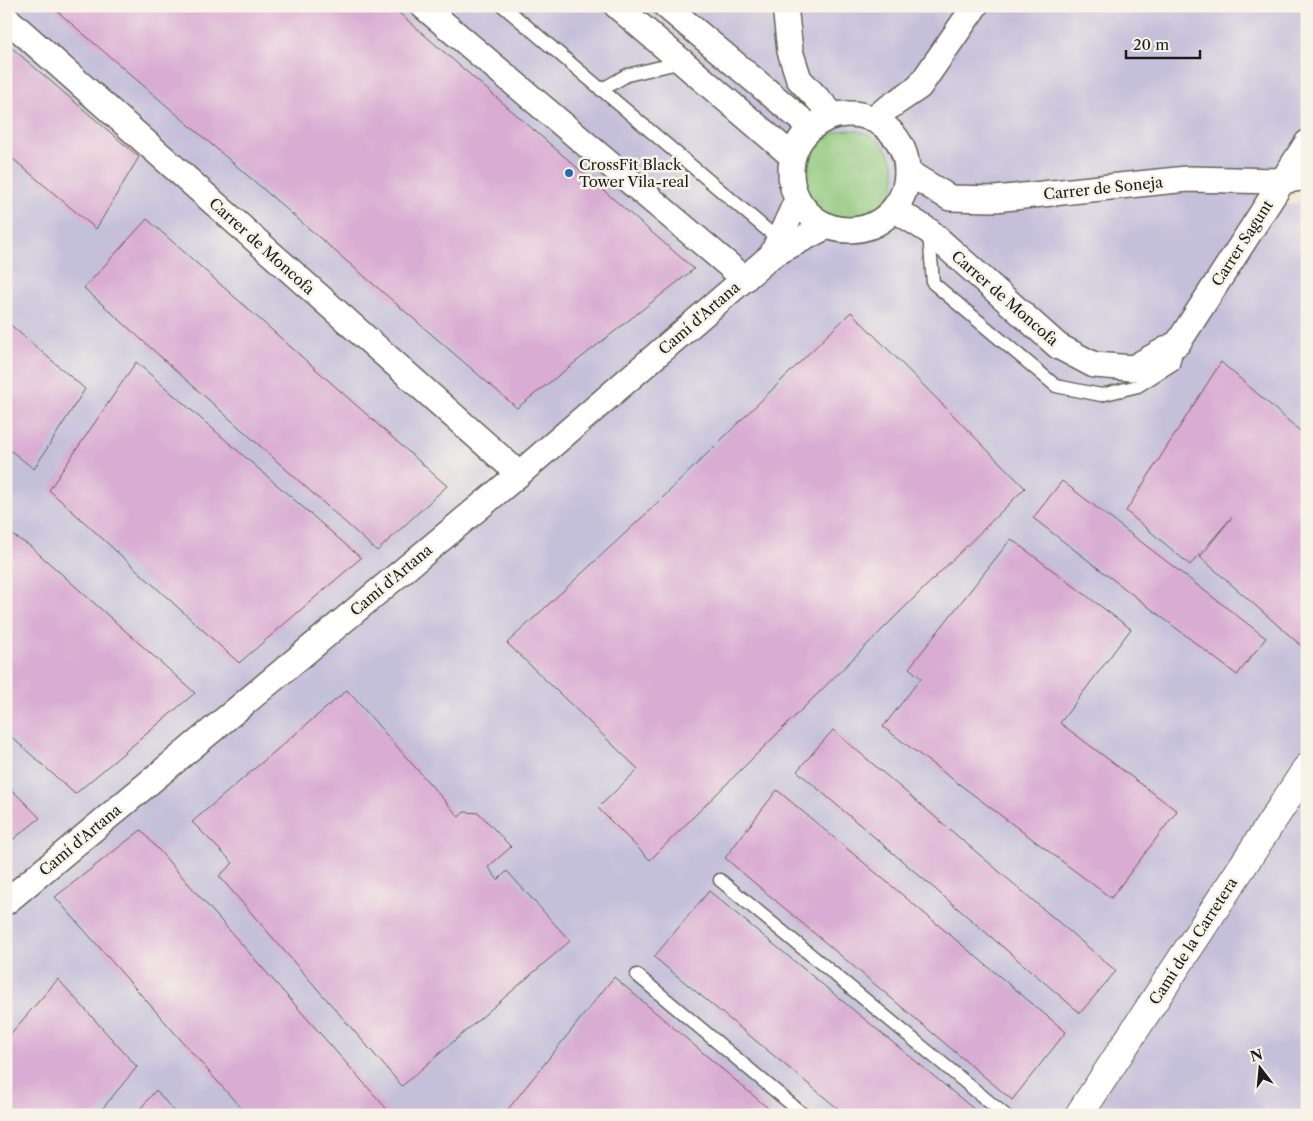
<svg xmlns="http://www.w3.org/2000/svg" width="1313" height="1121" viewBox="0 0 1313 1121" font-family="'Libre Caslon Text',serif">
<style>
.industrial{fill:#c5c0da}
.green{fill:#8dc67a;stroke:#54714b}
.building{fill:#d9acd3}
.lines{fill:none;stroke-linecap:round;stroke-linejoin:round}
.service-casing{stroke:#676158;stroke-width:15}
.minor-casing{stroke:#676158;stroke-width:28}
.secondary-casing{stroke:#676158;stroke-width:30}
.service{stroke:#fff;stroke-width:12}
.minor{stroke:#fff;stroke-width:25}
.secondary{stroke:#fff;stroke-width:28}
.poi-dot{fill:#1f6fb2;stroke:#f7f3e8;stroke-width:2}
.labels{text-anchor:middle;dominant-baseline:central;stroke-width:5;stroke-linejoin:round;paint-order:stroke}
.poi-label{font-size:15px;fill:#1c1c1c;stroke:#f7f3e8;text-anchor:start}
.street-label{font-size:15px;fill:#1c1c1c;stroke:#f7f3e8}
</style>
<rect width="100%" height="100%" fill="#f7f3e8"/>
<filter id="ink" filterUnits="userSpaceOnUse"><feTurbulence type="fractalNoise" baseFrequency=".02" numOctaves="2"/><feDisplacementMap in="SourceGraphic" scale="10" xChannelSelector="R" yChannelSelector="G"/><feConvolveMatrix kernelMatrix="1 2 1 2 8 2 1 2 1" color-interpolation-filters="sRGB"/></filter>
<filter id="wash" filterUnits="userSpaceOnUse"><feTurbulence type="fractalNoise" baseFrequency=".0096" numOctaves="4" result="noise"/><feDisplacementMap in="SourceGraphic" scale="20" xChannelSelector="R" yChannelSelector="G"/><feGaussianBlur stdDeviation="1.12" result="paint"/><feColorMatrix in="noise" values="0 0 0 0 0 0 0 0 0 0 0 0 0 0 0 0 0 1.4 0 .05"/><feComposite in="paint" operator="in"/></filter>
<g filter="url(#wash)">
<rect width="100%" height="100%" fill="#f3e0c6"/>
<!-- industrial -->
<path class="industrial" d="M6,6H1307V141L1266,209L1307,201V1115H6Z"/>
<!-- green -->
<path class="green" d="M803 176a46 46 0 1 1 92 0a46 46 0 1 1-92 0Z"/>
<g id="blocks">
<!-- building -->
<path class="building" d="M51,6H391L694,269L517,408Z
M6,43L139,157L96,229L6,153Z
M147,219L447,486L377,551L84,288Z
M851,312L1025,488L650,860L598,808L638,769L507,643L649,511Z
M6,321L85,389L34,469L6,447Z
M136,362L361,558L239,663L49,490Z
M1221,362L1307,437L1305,649L1200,557L1232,517L1190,565L1126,511Z
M1062,481L1266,638L1237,675L1033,518Z
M6,531L30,546L195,693L75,794L6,732Z
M1011,539L1131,629L1060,723L1177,811L1111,898L883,727L921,678L909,668Z
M347,690L459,817L464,812L479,813L511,847L488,867L498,880L507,871L570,941L402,1086L219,876L233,863L192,822Z
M833,730L1116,971L1080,1013L797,771Z
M6,784L40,818L6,845Z
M777,790L1066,1032L1012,1100L725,858Z
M141,830L392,1115H247L55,897Z
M709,891L981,1115H846L654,957Z
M614,977L776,1115H507L505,1113Z
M58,979L137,1067L97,1115H6V1039Z
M156,1090L177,1115H135Z"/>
</g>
</g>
<g filter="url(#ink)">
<use href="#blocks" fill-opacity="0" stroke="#676158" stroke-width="1"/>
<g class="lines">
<!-- service casing -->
<g class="service-casing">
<path id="service" d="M503,6L779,240
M601,90L627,75L682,62
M929,233L933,283L1056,386L1101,395L1138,386L1173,364L1178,343
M720,880L1005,1115
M637,975L804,1115"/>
</g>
<!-- minor casing -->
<g class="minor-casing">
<path id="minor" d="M423,6L745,279
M617,6L792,156
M666,6L810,127
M785,6L790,51L799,79L833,115
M6,18L519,474
M791 172a58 58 0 1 1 116 0a58 58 0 1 1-116 0Z
M873,118L919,87L975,6
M907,172L950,198L995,199L1187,179L1283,181L1307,177
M894,209L929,231L1058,346L1094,365L1133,368L1178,343L1307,143
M772,255L797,200
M6,902L519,474L772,255L827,226"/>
</g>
<!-- secondary casing -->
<g class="secondary-casing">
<path id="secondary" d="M1079,1115L1307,768"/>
</g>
<!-- service -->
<use href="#service" class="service"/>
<!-- minor -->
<use href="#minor" class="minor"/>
<!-- secondary -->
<use href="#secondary" class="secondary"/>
</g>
</g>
<!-- markers -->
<circle class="poi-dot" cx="569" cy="173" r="5"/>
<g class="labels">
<!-- poi labels -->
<g class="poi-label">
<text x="579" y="164">CrossFit Black<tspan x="579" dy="17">Tower Vila-real</tspan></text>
</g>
<!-- street labels -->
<g class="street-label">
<text transform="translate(1103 188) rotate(-6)">Carrer de Soneja</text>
<text transform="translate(1242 243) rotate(-57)">Carrer Sagunt</text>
<text transform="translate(262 246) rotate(42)">Carrer de Moncofa</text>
<text transform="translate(1005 298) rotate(41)">Carrer de Moncofa</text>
<text transform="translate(699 318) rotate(-41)">Camí d'Artana</text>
<text transform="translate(391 580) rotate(-40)">Camí d'Artana</text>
<text transform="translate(80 840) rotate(-40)">Camí d'Artana</text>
<text transform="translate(1193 941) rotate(-57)">Camí de la Carretera</text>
</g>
</g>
<!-- margin -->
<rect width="1313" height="1121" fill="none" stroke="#f7f3e8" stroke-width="25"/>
<!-- north arrow -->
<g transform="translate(1260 1068) rotate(344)" stroke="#f7f3e8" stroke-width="4" paint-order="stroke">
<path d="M0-4L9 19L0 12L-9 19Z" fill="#1c1c1c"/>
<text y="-8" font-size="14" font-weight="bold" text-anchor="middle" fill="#1c1c1c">N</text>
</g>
<!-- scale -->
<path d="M1126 50v8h74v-8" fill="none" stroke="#1c1c1c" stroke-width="2.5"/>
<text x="1133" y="50" font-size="15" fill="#1c1c1c" stroke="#f7f3e8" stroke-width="4" paint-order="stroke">20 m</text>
</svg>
